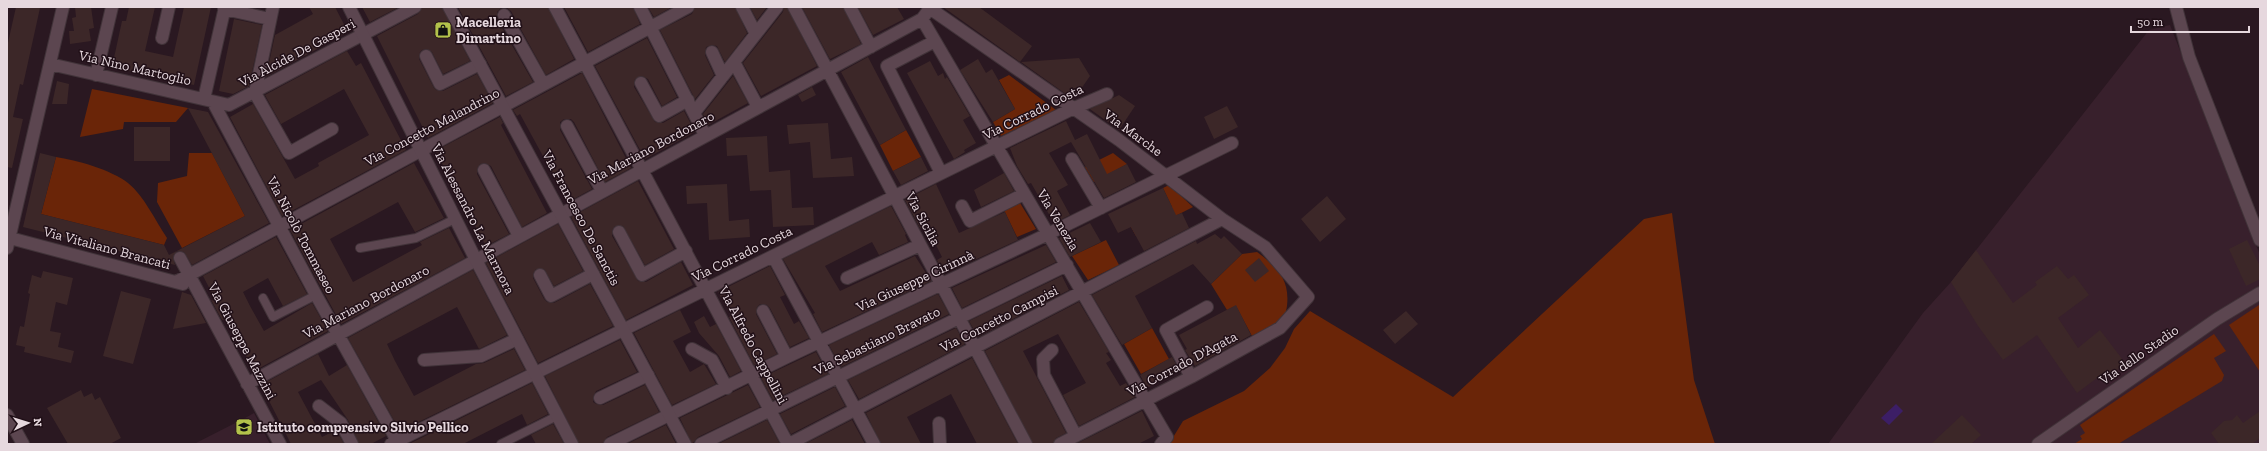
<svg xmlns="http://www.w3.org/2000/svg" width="2267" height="451" viewBox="0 0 2267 451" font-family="'Zilla Slab',serif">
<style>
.built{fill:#38202c}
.green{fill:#6a2508}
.water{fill:#3c1e66}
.building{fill:#3c2728}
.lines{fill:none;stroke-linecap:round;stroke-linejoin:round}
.lane-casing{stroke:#413339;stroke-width:10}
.street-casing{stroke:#413339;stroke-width:14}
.secondary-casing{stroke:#413339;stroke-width:14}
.lane{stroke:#5c4650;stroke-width:8}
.street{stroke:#5c4650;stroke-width:12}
.secondary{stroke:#5c4650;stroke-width:12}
.labels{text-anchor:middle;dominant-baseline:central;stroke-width:3;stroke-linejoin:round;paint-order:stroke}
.poi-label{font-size:14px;font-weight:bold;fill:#e6d8de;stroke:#200f17;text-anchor:start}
.street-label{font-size:14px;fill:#e6d8de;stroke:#200f17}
</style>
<rect width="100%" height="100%" fill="#2a1821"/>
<!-- built -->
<path class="built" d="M2170,25L2260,255V444H1828L1923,313L1951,282L2149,30Z
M254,413L270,444H194L247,417Z"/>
<!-- green -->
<path class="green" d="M1009,75L1056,110L1001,136L993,122L1015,109L999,80Z
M92,89L188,108L176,122H124L123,129L80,137Z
M906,130L921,157L893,171L880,145Z
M189,153H212L245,216L182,248L157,202L158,183L187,176Z
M1113,153L1127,164L1094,182L1085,167Z
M56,157C76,160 112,170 128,183C144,196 155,220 167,238L164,245L41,214Z
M1169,185L1193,207L1136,236L1131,227L1172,207L1163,188Z
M1020,203L1036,229L1017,237L1004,210Z
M1672,213L1694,380L1715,444H1169L1183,421L1244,391L1270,368L1285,348L1294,329L1310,311L1453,397L1644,219Z
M1106,240L1119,265L1088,280L1072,256Z
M1257,252C1277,267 1290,279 1287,306C1286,312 1285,317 1280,322C1273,329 1260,332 1252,336L1236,306L1227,310L1211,284L1242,254Z
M2259,305L2260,306V372L2229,325Z
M1152,328L1169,359L1141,374L1124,344Z
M2214,334L2226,351L2214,358L2224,375L2222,381L2118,444H2074L2082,439L2080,436L2085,433L2080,425Z"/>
<!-- water -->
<path class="water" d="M1896,404L1903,411L1889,425L1881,418Z"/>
<!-- building -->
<path class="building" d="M16,7L40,8L23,85L20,84L13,117L23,119L12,168L7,167V47Z
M75,7H91L94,28L89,29L91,41L70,44L69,31H74L72,18L76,17Z
M129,7H155L145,51L173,57L184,7H211L194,85L173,80L170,75V79L112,67L122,21H126Z
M309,7H335L348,32L266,77L275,35L313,14Z
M362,7H399L370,22Z
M422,7H442L470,61L443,74L432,52L427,49L422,50L420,52L419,59L434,88L436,90L443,91L477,74L493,103L428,138L377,36L418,14Z
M458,7H548L574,59L546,75L511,11L507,8H501L497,12V19L533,82L506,96Z
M564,7H633L640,24L588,52Z
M648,7H672L654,17Z
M695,7H735L747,33L725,62L717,46L712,45L706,47L705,55L714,75L695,99L660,30L692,14Z
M750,7H767L757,20Z
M784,7H787L817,66L761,96L743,63L783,12Z
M802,7H843L861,44L830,59Z
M858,7H897L904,19L873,35Z
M943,7H979L1032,46L1020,62Z
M234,19L262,25L249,86L233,94L219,91Z
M647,38L677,97L662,106L648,79L642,76L635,79L634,87L655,122L663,123L684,111L695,132L645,159L595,66Z
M347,51L356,66L361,63L406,150L282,216L230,117L253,104L295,179L319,166L318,163L369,135L344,89L281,124L265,95Z
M868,57L906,130L880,145L841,72Z
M1079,58L1090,76L1076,96L1069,94L1070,97L1021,62Z
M978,59L986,73L992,69L1015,109L993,122L960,70Z
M930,61L938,76L943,73L945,79L947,77L970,116L963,120L976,143L964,150L965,152L954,159L907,73Z
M582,73L631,168L605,182L574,122L571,119H564L560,122V130L592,189L568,202L520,114L517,116L513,110Z
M733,76L748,103L708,125L703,114Z
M57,81L69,84L67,104H52Z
M812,87L816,95L802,102L798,95Z
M1119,95L1135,106L1119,130L1090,109Z
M1227,106L1238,127L1214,139L1204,117Z
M188,108L208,112L269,223L192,265L184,252L177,251L173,257L175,265L23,227L40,153L56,157L41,214L164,245L169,255L245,216Z
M500,117L503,123L501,125L547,213L522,227L491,166L485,163L480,164L477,169V174L509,234L486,246L435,151Z
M1066,121L1075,140L1087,134L1107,174L1127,164L1136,182L1104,198L1071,142L1049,153L1068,185L1057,191L1070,215L1054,223L1031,183L1028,184L1017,166L1010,148Z
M828,123L831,159L852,157L854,176L813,178L810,142L789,144L787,125Z
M134,127H170V161H134Z
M767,136L769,172L790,170L792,208L813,207L814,225L773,227L771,190L750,191L747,155L727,156L726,138Z
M921,157L928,171L901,185L893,171Z
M414,163L444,218L415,232L398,202L330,239L353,282L422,245L420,242L449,228L465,258L341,324L290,230Z
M1004,173L1014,191L981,207L974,190Z
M638,181L674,249L645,265L623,226H615L612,231V236L638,281L646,282L681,262L693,285L626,320L571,217Z
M727,184L729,221L749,219L750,237L709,240L707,203L687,204L686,186Z
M936,184L959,233L1005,212L1018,240L944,274L937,260L942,257L926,225L920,228L905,200Z
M1163,188L1176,215L1182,213L1189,228L1144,251L1131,227L1118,233L1108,214Z
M1327,196L1346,219L1320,242L1301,219Z
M891,206L906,234L905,235L908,242L879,255L872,242L825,266L840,291L915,256L931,281L822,332L813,314L815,313L783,259Z
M1090,223L1101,242L1070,257L1059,238Z
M558,224L583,271L554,286L544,269H536L533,274V278L544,299L547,302L554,303L590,284L613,326L538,363L486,263Z
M1215,234L1221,239L1224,236L1242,254L1211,284L1193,264L1135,296L1152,328L1122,345L1092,295L1196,241L1197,244Z
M276,237L307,294L283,306L268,278L243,292L250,306L264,331L312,303L328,331L254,371L226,319L222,320L211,300L216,301L203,276Z
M2247,240L2260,266V279L2246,286L2229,249Z
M1046,245L1056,262L962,308L952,288Z
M1976,250L2013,303L2037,285L2035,282L2057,266L2068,279L2074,275L2089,295L2058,318L2078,348L2100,330L2126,364L2108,376L2105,372L2077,393L2037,335L2003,360L1978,326L1951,282Z
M1259,258L1269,271L1255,282L1245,270Z
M770,266L785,295L780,297L794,324L799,321L809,338L790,347L770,308L767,305L760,304L757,307L756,314L777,354L754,365L729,317L731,316L718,292Z
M473,270L507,335L479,349L457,307L387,344L395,361L414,396L476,364L484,363L514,349L525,370L400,431L348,338Z
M43,271L73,278L67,305L56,302L50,331L61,333L58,347L74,351L71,363L24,352L25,347L16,345L20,326L24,327L30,294L28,293L32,275L41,278Z
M1062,276L1069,290L978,337L969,321Z
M121,291L151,299L133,364L103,356Z
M182,292L191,295L206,323L173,329Z
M938,294L949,314L841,367L829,345Z
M1079,302L1109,352L1106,353L1111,360L1106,363L1120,386L1126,383L1135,397L1079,426L1063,395L1086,383L1058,334L1023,351L1066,433L1056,438L1053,444H1033L985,351Z
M1236,305L1251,335L1195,366L1185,350L1187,349L1179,335Z
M680,310L691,332L673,341L690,372L704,364L716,384L672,405L634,333Z
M1406,311L1418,324L1395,344L1383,330Z
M704,316L710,327L716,324L741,371L730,377L719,356L699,333L694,322Z
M956,328L965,344L859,399L848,380Z
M620,340L637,372L596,391L593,397V402L596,404L603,405L645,385L659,412L607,437L603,444H579L545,376Z
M816,352L828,374L773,400L761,378Z
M318,354L329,376L347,365L386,436L371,444H359L348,420L321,380L298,392L322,437L336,430L344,444H291L261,385Z
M1172,357L1179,370L1147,388L1140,375Z
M972,358L1018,444H977L951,394L907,417L921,444H881L866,413Z
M532,383L548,414L527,425L522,414L463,444H409Z
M748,385L760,407L698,437L692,444L680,418Z
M835,387L845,406L791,434L780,414Z
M81,390L84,397L92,393L95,400L100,397L121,438L110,444H68L47,408Z
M1142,411L1154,436L1138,444H1076Z
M2260,411V438L2252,444H2219L2211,433L2224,421L2232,420L2237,415L2243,423Z
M1962,415L1981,435L1971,444H1931Z
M767,420L780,444H718Z
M852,420L865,444H805Z
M553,424L564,444H536L531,435Z
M666,425L676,444H627Z"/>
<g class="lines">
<!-- lane casing -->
<g class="lane-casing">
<path id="lane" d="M360,248L416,238L455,219
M263,298L273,317L316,295
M501,444L557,416"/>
</g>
<!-- street casing -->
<g class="street-casing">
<path id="street" d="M273,7L255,93L289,153L332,129
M555,7L788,444
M640,7L705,135
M742,7L756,34
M794,7L1026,444
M850,7L871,47
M928,7L1119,140L1222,219L1265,247L1308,297L1280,328L1191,377L1060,444
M2176,7L2189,57L2260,240
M224,9L270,19
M504,15L543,84
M922,19L1167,437L1161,444
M162,38L169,7
M935,41L887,66L941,173
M712,52L723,76
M426,56L440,84L480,64
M734,62L758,107
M50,64L229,105L415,7
M96,75L112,7
M641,83L659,116L688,100
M204,99L225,7
M213,102L316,295L399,444
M694,113L777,7
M567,126L602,191
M1072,159L1101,208
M484,170L519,236
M962,206L970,221L1024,194
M619,232L642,275L686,251
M10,238L183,284
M7,248L63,7
M773,256L874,444
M180,258L280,444
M540,275L551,296L593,274
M847,278L920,245
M176,282L688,7
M763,311L787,357
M692,349L712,360L727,388
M1052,350L1043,359L1044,375L1076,436
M424,360L481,356L517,339
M1191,377L1166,330L1207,307
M247,384L922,19L930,8
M600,398L648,375
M319,406L341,423L352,444
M7,415L23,444
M939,423L940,444
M391,444L1072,109L1107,94
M610,444L787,357L1048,234L1232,143
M701,444L1067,265
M789,444L1222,219
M2038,444L2217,319L2260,293"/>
</g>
<!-- secondary casing -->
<g class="secondary-casing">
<path id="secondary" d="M349,7L476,260L572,444
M449,7L685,444"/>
</g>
<!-- lane -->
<use href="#lane" class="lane"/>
<!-- street -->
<use href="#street" class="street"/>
<!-- secondary -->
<use href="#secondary" class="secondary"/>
</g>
<!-- icons -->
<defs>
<g id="shop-square" transform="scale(0.9)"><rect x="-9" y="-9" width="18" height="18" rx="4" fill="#b3c24b" stroke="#200f17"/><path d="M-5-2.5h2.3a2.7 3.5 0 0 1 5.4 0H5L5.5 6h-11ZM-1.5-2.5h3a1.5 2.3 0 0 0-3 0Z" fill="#111"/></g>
<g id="school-square" transform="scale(0.9)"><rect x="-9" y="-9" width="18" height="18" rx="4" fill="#b3c24b" stroke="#200f17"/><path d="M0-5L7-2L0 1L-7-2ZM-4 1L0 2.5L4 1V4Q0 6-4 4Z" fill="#111"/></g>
</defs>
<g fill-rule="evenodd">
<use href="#shop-square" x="443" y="30"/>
<use href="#school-square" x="244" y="427"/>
</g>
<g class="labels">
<!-- poi labels -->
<g class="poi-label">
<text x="456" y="22">Macelleria<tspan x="456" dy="16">Dimartino</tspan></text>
<text x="257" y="427">Istituto comprensivo Silvio Pellico</text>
</g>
<!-- street labels -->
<g class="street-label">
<text transform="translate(297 53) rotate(-28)">Via Alcide De Gasperi</text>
<text transform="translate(135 68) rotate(13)">Via Nino Martoglio</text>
<text transform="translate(1033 112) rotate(-26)">Via Corrado Costa</text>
<text transform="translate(432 127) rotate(-28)">Via Concetto Malandrino</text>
<text transform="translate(1133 133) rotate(36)">Via Marche</text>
<text transform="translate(651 148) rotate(-28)">Via Mariano Bordonaro</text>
<text transform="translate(581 218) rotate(62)">Via Francesco De Sanctis</text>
<text transform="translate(473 219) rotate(63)">Via Alessandro La Marmora</text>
<text transform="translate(923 219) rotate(62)">Via Sicilia</text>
<text transform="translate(1058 220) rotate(59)">Via Venezia</text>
<text transform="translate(301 235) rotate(62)">Via Nicolò Tommaseo</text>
<text transform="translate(107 248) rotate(15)">Via Vitaliano Brancati</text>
<text transform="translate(742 254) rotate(-26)">Via Corrado Costa</text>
<text transform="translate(915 281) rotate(-25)">Via Giuseppe Cirinnà</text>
<text transform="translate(366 302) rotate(-28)">Via Mariano Bordonaro</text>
<text transform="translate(999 319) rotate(-27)">Via Concetto Campisi</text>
<text transform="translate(242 341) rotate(62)">Via Giuseppe Mazzini</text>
<text transform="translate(877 341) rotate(-26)">Via Sebastiano Bravato</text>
<text transform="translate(753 345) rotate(62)">Via Alfredo Cappellini</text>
<text transform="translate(2139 355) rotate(-35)">Via dello Stadio</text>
<text transform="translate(1182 364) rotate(-28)">Via Corrado D'Agata</text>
</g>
</g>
<!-- border -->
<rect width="2267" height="451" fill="none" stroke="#e6d8de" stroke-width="16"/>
<!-- north arrow -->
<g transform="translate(28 423) rotate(86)" stroke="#200f17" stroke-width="3" paint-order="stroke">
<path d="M0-3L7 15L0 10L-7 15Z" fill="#e6d8de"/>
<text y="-6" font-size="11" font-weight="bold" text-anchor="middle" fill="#e6d8de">N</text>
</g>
<!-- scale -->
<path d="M2131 26v6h118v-6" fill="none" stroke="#e6d8de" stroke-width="2"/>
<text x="2137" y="26" font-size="12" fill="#e6d8de" stroke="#200f17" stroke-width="3" paint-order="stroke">50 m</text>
</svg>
